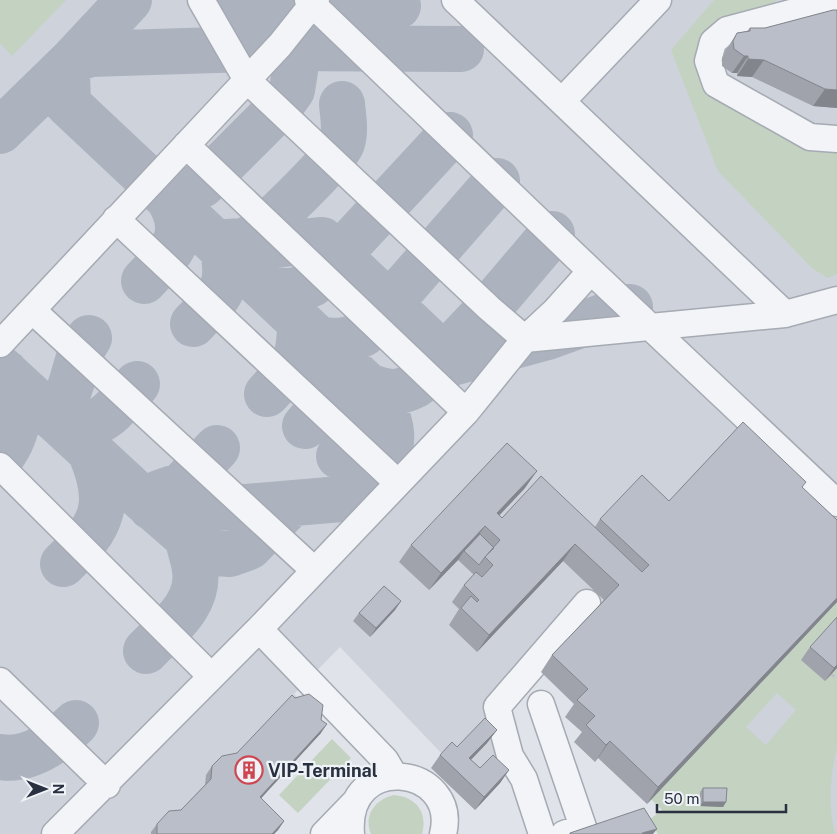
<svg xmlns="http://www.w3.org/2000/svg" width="837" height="834" viewBox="0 0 837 834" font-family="'Public Sans',sans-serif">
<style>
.built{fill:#ced2db}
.green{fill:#c4d2c1;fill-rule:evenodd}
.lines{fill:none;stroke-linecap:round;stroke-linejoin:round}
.taxiway{stroke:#acb2be;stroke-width:46}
.minor-casing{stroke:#a5aab3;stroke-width:29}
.path{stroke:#bec1c7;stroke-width:3;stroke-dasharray:4 4;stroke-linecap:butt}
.minor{stroke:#f2f4f7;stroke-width:26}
.wall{fill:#a0a3ac}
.shaded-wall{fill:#82858c}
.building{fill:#babec8;stroke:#82858c}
.labels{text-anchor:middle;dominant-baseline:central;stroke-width:4.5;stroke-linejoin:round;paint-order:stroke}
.poi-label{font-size:18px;font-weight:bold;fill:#293040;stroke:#eff2f6;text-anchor:start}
</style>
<rect width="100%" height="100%" fill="#e0e3e9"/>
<!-- built -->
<path class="built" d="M0,0H837V834H805L728,718L672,778L585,696L576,706L541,672L507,710L496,753L500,783L475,810L431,768L443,755L340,647L294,694L303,703L321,733L254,806L274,834H0Z"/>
<!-- green -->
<path class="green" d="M0,0H66L12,56L0,43Z
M714,0H776L775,6L706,62L837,147V274L828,278L813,269L718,171L671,50Z
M837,602V748C830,775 828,806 835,834H658L649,820L662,810L651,799ZM777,693L796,710L766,745L746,727Z
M332,739L351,758L298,813L279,795Z
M394,795C416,797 428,812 422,834H371C363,815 376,799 394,795Z"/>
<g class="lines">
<!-- taxiway -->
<path class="taxiway" d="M234,0L250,16L398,6
M0,131L73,60L129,0
M151,182C172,193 179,195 202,185L279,108L292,90L295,71L292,56
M227,242L244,241L257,235C275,216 334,163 342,143C346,131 343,116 342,104
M144,281C171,252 192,236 167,196
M261,285C280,292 293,294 312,284L450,135
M193,324C218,297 231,290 223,250L322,240L452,363L547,337L630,307
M317,339C335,342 347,342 363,334L497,181
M0,368L128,486L204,552L230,554L249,547L285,510
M368,386C388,393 396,395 416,385L489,308L552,234
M267,394C293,365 300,363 300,323
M40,405L64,402C75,381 75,357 89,338
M51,416C99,435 106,418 137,384
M305,426C329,400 339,384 327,348
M339,456C356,437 369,421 368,394
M0,459C23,429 21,405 5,372
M159,493L182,485L217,448
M151,507H246L353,498C363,486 377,474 385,460C400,434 385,405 368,386L68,104L67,73L73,60L90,54L277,48L461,49
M63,564C103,526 113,504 90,451
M146,651C168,628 200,605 195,570C194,560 190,550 188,540
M0,757C29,762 56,742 76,723"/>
<!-- minor casing -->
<g class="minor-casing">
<path id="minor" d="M201,0L247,80L489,308L525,339L785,314L837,300
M455,0L785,314
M837,10L806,9L727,30L713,42L708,61L716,84L810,137L837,139
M562,101L658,0
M186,145L466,412
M116,219L398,483
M591,271L837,503
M32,310L314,570
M0,344L280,45L316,0
M0,466L211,676
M259,629L385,760L394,775
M0,681L107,785
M541,704L583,827L564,834
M55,834L259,629L466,412L525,339L556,310L591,271L308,0
M324,834L355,802
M351,834C344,750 460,765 443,834
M542,834L524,779L510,756L497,707L587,603"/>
</g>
<!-- path -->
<path class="path" d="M831,674L837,679"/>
<!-- minor -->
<use href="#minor" class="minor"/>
</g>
<!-- wall -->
<path class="wall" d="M833,10L837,108L813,106L752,77L737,76V73H732L722,66V58L726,50L737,33L747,31L750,28H765Z
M525,488L499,516L502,518L595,527L600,519L669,501L802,488L837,520V602L647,804L598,758L595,762L574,742L582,732L565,717L574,704L541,672L552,655L604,600L563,561L477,652L449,625L459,609L452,602L464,585L474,575L458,560L429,590L399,562L411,545Z
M401,601L395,610L370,637L353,621L359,613Z
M810,647L837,668L825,681L801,660Z
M295,698L321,720V733L261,798L284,821L278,830L274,834H151V832L157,824L181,810L205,785L206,775L212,766L237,753Z
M497,730L487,743L471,760L480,768L509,770L500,783L475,810L431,768L440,755Z
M703,788L726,802L723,807L700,806V792Z"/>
<!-- shaded-wall -->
<path class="shaded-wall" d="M744,56H748L737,73H732Z
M748,59L764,60L752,77L737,76Z
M825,89L837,90V108L813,106Z
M537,471L525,488L487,528L497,513Z
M485,526L473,543L464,551L458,560L429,590L441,573Z
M575,544L563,561L477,652L489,635Z
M837,598V602L647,804L658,787Z
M401,601L395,610L370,637L376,628Z
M837,665V668L825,681L834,668Z
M327,724L321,733L254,806L260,797Z
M497,730L487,743L460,771L469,758Z
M610,741L598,758L595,762L606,745Z
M509,770L500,783L475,810L484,797Z
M703,802H726L723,807L700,806Z
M284,821L278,830L274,834H272Z
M657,829L653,834H642V833Z"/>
<!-- building -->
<path class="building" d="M833,10H837V90L825,89L764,60L748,59V56H744L734,49L733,41L737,33L750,31V28H765Z
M743,422L806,482L802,487L837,520V598L658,787L610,741L606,745L586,725L595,716L577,700L588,689L552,655L619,585L575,544L489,635L461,608L471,596L477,602L479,600L464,585L476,572L482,577L493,565L485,557L500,540L485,526L441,573L411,545L507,443L537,471L497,513L502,518L541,476L642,572L649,565L600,519L642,475L669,501Z
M480,534L494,548L485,557L479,565L464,551Z
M384,586L401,601L376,628L359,613Z
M837,617V665L834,668L810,647Z
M309,694L323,705L321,720L327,724L260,797L284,821L272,834H157V824L169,811L181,810L211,779L212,766L222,756L237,753L292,695L295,698Z
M485,718L497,730L469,758L480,768L493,755L509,770L484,797L440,755L452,742L457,747Z
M703,788H727L726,802H703Z
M644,808L657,829L642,833L643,834H570V833Z"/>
<!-- icons -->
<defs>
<g id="building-ring" transform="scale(1.4375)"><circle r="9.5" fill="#eff2f6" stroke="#cd4651" stroke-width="1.5"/><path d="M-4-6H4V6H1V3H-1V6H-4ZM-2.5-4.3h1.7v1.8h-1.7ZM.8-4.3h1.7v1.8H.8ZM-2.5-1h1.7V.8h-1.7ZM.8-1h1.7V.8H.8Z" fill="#cd4651"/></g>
</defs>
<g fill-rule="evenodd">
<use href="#building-ring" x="249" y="770"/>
</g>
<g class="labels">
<!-- poi labels -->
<g class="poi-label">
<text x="268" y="770">VIP-Terminal</text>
</g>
</g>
<!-- north arrow -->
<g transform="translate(45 789) rotate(90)" stroke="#eff2f6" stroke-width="4" paint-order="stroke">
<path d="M0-4L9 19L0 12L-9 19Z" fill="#293040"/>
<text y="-8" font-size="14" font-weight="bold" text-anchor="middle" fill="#293040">N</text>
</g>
<!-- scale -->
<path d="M657 804v8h129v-8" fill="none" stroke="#293040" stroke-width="2.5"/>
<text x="664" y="804" font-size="15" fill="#293040" stroke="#eff2f6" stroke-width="4" paint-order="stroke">50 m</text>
</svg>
